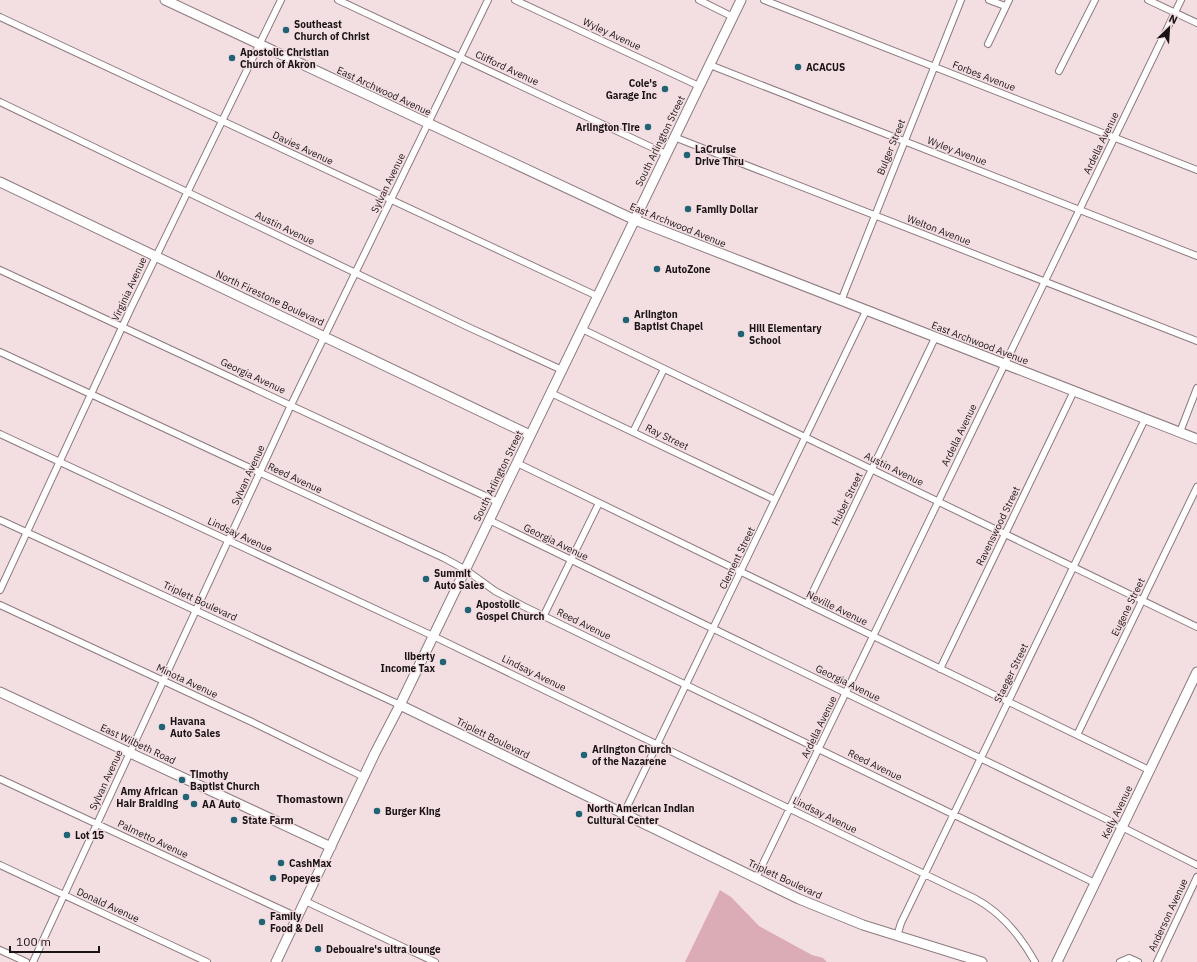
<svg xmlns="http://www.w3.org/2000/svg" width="1197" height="962" viewBox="0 0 1197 962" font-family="'IBM Plex Sans',sans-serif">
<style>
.green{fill:#dbabb6}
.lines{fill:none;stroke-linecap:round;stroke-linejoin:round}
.street-casing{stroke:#8d7b7f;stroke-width:8}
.secondary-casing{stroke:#8d7b7f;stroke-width:11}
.street{stroke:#fff;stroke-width:6}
.secondary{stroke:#fff;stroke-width:9}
.poi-dot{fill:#1f6375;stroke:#f3dee2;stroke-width:1.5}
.labels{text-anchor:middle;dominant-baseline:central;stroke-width:3;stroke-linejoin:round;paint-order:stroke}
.poi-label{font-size:10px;font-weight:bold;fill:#1b1416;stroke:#f3dee2;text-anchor:start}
.street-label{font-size:10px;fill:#1b1416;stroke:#f3dee2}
.neighbourhood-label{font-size:11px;font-weight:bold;fill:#1b1416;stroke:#f3dee2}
</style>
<rect width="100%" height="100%" fill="#f3dee2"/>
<!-- green -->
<path class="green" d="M720,890L731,897L759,926L812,955L823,958L827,962H685Z"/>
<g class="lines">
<!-- street casing -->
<g class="street-casing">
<path id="street" d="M338,0L666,154
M515,0L699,86
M699,0L733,17
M764,0L1197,170
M989,0L1005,6
M1148,0L1197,23
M0,17L597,296
M988,44L1009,0
M710,65L1197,256
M1059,71L1095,0
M0,102L468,327L562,370
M674,137L1197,341
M0,270L498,502
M841,301L961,0
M582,329L1197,627
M0,352L444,558L466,570L495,591L523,606L1095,883
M551,393L775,500
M633,432L664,369
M1180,432L1197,388
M0,434L433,636L974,898C1001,912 1020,935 1035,962
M517,463L1149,770
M0,520L400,705
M489,520L1112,822L1197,865
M0,590L131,308L281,0
M807,604L935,338
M0,605L252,722L364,777
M544,615L599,503
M940,669L1074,391
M1077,735L1197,487
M0,779L297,917
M624,813L866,311
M0,865L207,962
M756,878L1181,0
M305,901L435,962
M897,936L901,923L1145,419
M0,950L26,962
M33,962L291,405L488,0
M1120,962L1129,958L1138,962
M1157,962L1197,877"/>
</g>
<!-- secondary casing -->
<g class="secondary-casing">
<path id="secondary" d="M165,0L635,220L1197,439
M0,182L530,435
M0,692L331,847
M400,705L799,899L863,925L982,962
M276,962L375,753L400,705L498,502L741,0
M1057,962L1197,672"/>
</g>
<!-- street -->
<use href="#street" class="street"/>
<!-- secondary -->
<use href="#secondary" class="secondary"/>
</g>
<!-- markers -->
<g class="poi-dot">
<circle cx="286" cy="30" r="4"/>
<circle cx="232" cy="58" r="4"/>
<circle cx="798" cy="67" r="4"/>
<circle cx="665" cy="89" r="4"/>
<circle cx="648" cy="127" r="4"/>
<circle cx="687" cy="155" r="4"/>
<circle cx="688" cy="209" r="4"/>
<circle cx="657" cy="269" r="4"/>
<circle cx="626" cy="320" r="4"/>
<circle cx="741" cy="334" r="4"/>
<circle cx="426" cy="579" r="4"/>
<circle cx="468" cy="610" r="4"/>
<circle cx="443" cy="662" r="4"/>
<circle cx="162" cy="727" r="4"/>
<circle cx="584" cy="755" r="4"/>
<circle cx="182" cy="780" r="4"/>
<circle cx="186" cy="797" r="4"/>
<circle cx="194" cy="804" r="4"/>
<circle cx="377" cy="811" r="4"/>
<circle cx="579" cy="814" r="4"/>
<circle cx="234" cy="820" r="4"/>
<circle cx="67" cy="835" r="4"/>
<circle cx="281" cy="863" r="4"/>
<circle cx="273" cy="878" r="4"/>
<circle cx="262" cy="922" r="4"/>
<circle cx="318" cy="949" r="4"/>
</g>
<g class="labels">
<!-- poi labels -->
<g class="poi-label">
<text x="294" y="24">Southeast<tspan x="294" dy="12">Church of Christ</tspan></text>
<text x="240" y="52">Apostolic Christian<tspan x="240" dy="12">Church of Akron</tspan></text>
<text x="806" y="67">ACACUS</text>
<text x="657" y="83" text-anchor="end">Cole's<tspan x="657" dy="12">Garage Inc</tspan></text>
<text x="640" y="127" text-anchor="end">Arlington Tire</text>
<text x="695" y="149">LaCruise<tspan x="695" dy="12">Drive Thru</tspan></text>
<text x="696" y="209">Family Dollar</text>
<text x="665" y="269">AutoZone</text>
<text x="634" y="314">Arlington<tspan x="634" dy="12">Baptist Chapel</tspan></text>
<text x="749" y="328">Hill Elementary<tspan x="749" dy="12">School</tspan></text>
<text x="434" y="573">Summit<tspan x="434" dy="12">Auto Sales</tspan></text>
<text x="476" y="604">Apostolic<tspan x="476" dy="12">Gospel Church</tspan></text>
<text x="435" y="656" text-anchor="end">liberty<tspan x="435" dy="12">Income Tax</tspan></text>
<text x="170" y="721">Havana<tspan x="170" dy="12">Auto Sales</tspan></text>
<text x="592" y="749">Arlington Church<tspan x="592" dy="12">of the Nazarene</tspan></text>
<text x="190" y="774">Timothy<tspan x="190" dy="12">Baptist Church</tspan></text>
<text x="178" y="791" text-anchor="end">Amy African<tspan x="178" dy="12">Hair Braiding</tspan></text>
<text x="202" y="804">AA Auto</text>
<text x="587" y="808">North American Indian<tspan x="587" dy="12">Cultural Center</tspan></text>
<text x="385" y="811">Burger King</text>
<text x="242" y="820">State Farm</text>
<text x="75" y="835">Lot 15</text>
<text x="289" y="863">CashMax</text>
<text x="281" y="878">Popeyes</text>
<text x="270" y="916">Family<tspan x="270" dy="12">Food &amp; Deli</tspan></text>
<text x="326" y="949">Debouaire's ultra lounge</text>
</g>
<!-- street labels -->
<g class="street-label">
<text transform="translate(612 34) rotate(25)">Wyley Avenue</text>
<text transform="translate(507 68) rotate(25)">Clifford Avenue</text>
<text transform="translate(984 76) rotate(21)">Forbes Avenue</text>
<text transform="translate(384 91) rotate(25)">East Archwood Avenue</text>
<text transform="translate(660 141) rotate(-64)">South Arlington Street</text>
<text transform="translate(1101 143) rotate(-64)">Ardella Avenue</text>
<text transform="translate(891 147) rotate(-68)">Bulger Street</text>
<text transform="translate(303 148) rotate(25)">Davies Avenue</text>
<text transform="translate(957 151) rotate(21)">Wyley Avenue</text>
<text transform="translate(388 183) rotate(-64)">Sylvan Avenue</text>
<text transform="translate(678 225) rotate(22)">East Archwood Avenue</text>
<text transform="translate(285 228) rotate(26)">Austin Avenue</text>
<text transform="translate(939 230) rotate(21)">Welton Avenue</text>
<text transform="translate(129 289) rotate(-65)">Virginia Avenue</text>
<text transform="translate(270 298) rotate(25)">North Firestone Boulevard</text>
<text transform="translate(980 343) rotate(21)">East Archwood Avenue</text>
<text transform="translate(253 376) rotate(25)">Georgia Avenue</text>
<text transform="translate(959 435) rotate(-64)">Ardella Avenue</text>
<text transform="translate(667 437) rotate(26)">Ray Street</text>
<text transform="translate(894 469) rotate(26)">Austin Avenue</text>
<text transform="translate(248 475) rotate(-65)">Sylvan Avenue</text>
<text transform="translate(498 476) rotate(-64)">South Arlington Street</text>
<text transform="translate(295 478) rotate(25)">Reed Avenue</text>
<text transform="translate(847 499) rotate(-64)">Huber Street</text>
<text transform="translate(998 526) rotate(-64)">Ravenswood Street</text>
<text transform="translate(240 535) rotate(25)">Lindsay Avenue</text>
<text transform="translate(556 542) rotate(26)">Georgia Avenue</text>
<text transform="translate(737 558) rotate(-64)">Clement Street</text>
<text transform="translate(200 601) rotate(25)">Triplett Boulevard</text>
<text transform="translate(1128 607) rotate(-64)">Eugene Street</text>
<text transform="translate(837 608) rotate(26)">Neville Avenue</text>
<text transform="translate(584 624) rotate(26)">Reed Avenue</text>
<text transform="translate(534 673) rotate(26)">Lindsay Avenue</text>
<text transform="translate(1011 673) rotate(-64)">Staeger Street</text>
<text transform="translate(187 681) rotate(25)">Minota Avenue</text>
<text transform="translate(848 683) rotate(26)">Georgia Avenue</text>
<text transform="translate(819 727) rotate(-64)">Ardella Avenue</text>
<text transform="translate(493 738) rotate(26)">Triplett Boulevard</text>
<text transform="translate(138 744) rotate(25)">East Wilbeth Road</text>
<text transform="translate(875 765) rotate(26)">Reed Avenue</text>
<text transform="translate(106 780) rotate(-65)">Sylvan Avenue</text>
<text transform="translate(1117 812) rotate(-64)">Kelly Avenue</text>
<text transform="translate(825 815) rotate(26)">Lindsay Avenue</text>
<text transform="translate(153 839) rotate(25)">Palmetto Avenue</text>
<text transform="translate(785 879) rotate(25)">Triplett Boulevard</text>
<text transform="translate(108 905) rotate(25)">Donald Avenue</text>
<text transform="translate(1168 915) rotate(-65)">Anderson Avenue</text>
</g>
<!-- neighbourhood labels -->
<g class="neighbourhood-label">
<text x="310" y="799">Thomastown</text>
</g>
</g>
<!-- north arrow -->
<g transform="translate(1169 28) rotate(25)" stroke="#f3dee2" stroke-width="3" paint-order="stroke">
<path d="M0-3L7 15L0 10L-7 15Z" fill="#1b1416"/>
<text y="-6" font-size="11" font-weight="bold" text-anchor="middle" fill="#1b1416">N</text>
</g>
<!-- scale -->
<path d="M10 946v6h89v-6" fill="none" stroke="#1b1416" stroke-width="2"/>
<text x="16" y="946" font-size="12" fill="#1b1416" stroke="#f3dee2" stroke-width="3" paint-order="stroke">100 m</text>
</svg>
